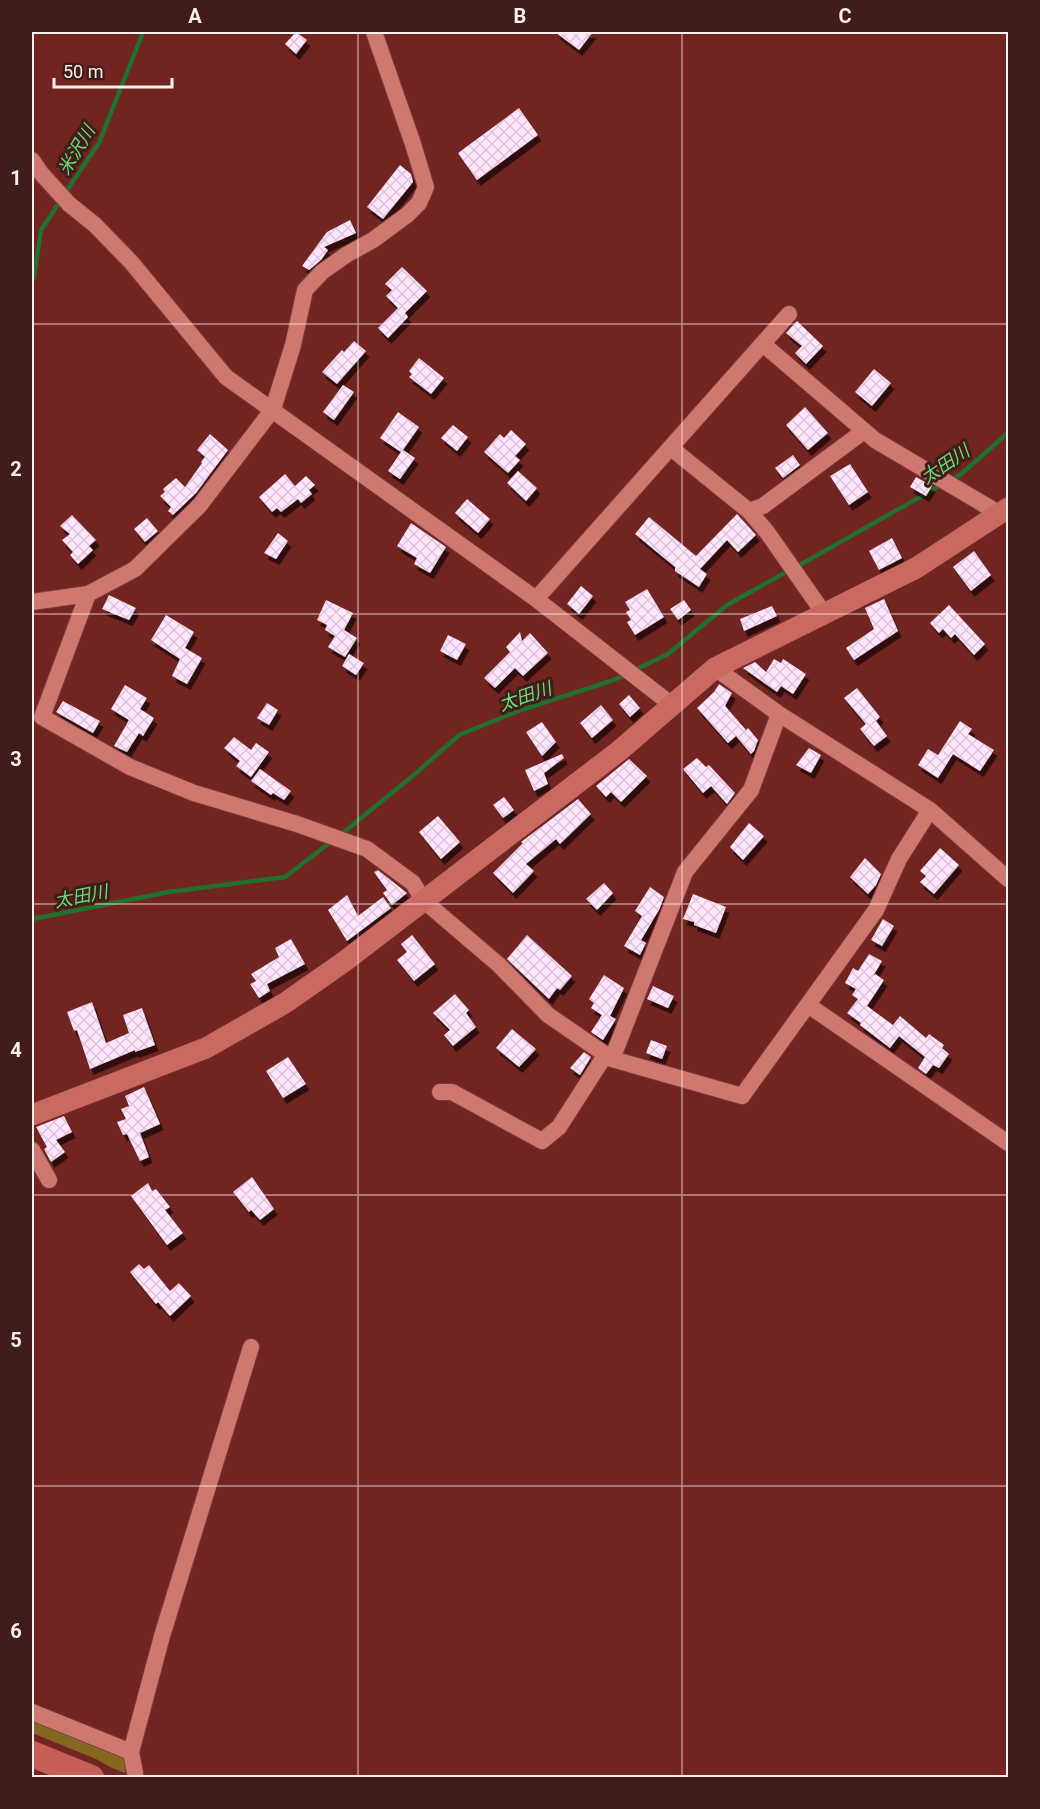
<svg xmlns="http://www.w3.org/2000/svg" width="1040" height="1809" viewBox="0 0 1040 1809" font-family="Roboto,'Noto Sans JP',sans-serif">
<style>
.green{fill:#84681f}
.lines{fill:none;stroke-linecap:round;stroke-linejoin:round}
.stream{stroke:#20712f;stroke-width:4.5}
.building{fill:url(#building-cross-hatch);filter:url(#shadow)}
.minor-casing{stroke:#7a3b3e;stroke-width:18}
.major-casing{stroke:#7a3b3e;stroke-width:22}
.highway-casing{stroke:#7a3b3e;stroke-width:27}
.minor{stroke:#cf7870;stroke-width:16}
.major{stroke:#ca6960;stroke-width:21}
.highway{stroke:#c75f56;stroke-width:26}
.grid{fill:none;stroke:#f9efee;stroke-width:1.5;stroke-opacity:0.55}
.labels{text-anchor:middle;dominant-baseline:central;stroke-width:6;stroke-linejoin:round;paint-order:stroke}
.water-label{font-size:18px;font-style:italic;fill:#61e173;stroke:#401d1a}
.neatline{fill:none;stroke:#f9efee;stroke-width:2}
.grid-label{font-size:20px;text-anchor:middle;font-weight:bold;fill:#f9efee}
</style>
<defs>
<pattern id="building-cross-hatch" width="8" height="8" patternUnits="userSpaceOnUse" patternTransform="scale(1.5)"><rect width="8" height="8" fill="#ffe5fe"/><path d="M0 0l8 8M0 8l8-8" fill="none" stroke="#dbc6d9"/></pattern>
<filter id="shadow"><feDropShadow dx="3.5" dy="6" stdDeviation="0" flood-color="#0009"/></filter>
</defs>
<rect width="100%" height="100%" fill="#712420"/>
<!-- green -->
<path class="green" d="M32,1718L120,1754L125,1760V1773L112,1768L96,1759L32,1733Z"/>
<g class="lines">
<!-- stream -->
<path class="stream" d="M65,193L99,143L143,32
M32,279L34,277L41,230L61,200
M950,480L960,475L1008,433
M796,567L943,484
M635,670L668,654L727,605L788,571
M339,836L415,774L459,735L521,710L611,681L625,675
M32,919L169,892L285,877L332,841"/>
</g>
<!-- building -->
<path class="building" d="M296,32L307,40L296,54L285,44Z
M555,32H593L579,50Z
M519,108L538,135L477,180L458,153Z
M400,165L411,174L413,182L383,219L367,207Z
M350,220L356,233L324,247L328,250L321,260L309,270L302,266L327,232Z
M402,267L427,291L405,313L408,317L388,338L378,328L398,308L386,296L392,290L385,284Z
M797,321L823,346L806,364L795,353L802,346L786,333Z
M354,341L366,351L337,384L322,372L342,350L344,352Z
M419,358L444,378L431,394L409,377L412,374L409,371Z
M874,369L891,383L872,406L855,392Z
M343,385L354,392L334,420L323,412Z
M805,407L828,433L808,450L786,425Z
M398,412L419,427L403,450L415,458L400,479L388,471L401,452L380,438Z
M453,425L468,437L457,451L441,438Z
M511,430L526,444L515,456L520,460L508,473L484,452L500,434L504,438Z
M210,434L228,450L196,493L173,515L168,511L171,507L160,496L165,492L163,489L176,478L185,487L202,463L201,462L205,457L197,450Z
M793,455L800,465L783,478L775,468Z
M850,464L868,492L849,505L830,476Z
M518,471L537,488L526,501L507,483Z
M285,474L295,486L306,476L315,485L309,490L312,494L301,503L298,499L281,512L277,508L272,512L259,497Z
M916,477L932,486L926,496L910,487Z
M467,499L490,519L478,533L455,513Z
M737,514L756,535L738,552L727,540L700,569L707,574L699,587L675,571V567L635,534L649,517L696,556Z
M72,515L96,540L89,546L93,550L78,564L70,555L73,552L62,540L70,534L60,526Z
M147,518L158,531L145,542L134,529Z
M411,523L446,547L430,573L414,564L417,558L397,546Z
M278,533L288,541L276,559L264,553Z
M892,538L902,558L879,570L869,551Z
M974,551L991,575L971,591L953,567Z
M581,586L593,596L579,614L567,604Z
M647,589L664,617L635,635L627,622L631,620L626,612L630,610L625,602Z
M109,595L136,608L129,620L102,609Z
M884,599L898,631L854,660L846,648L874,629L865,608Z
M326,600L353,613L344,630L357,638L345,657L328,647L335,636L325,630L327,625L317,620Z
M684,600L691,610L678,620L670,609Z
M949,605L985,644L974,655L955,634L951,638L943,629L939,633L930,623Z
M772,606L777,616L744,631L740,619Z
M166,615L194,632L185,648L202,658L187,684L172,676L180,659L151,640Z
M520,632L522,641L530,633L548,653L523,676L515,668L495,688L484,678L510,652L506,647Z
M448,635L466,644L457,660L440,651Z
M349,654L364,663L356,675L342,666Z
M774,659L781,663L783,659L806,674L793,694L781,686L777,692L743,668L755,662L766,672Z
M719,684L732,693L725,706L746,730L748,728L758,740L754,751L751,754L736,736L728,743L697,708L714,692Z
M125,685L147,698L140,709L154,718L143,736L139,733L127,752L114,746L129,720L111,709Z
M857,688L880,717L876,721L887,736L874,746L860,729L866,724L844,698Z
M629,695L640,708L630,717L619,704Z
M63,701L100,721L93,733L56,712Z
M267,703L278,710L269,725L257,718Z
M601,705L613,720L592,738L580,723Z
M960,721L972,729L968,734L994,750L980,771L953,754L938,778L918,765L928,749L938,755Z
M542,722L556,742L542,756L526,732Z
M234,737L251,750L256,743L269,752L251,777L236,766L240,761L224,748Z
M809,748L821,755L811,773L796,765Z
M562,754L564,758L544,773L548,784L534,791L525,770Z
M697,758L706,767L709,765L735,793L727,804L711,786L703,793L683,769Z
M629,759L647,776L621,802L611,792L606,797L596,786Z
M260,769L291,791L284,800L273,793L271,795L251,781Z
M504,797L514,810L503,818L493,805Z
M578,799L591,814L560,844L556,839L526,864L534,871L513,893L493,873L523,843L521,842Z
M438,816L460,842L441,859L419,832Z
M749,823L764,836L743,860L730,847Z
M940,848L959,865L934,894L920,882L926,876L920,871Z
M865,858L881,874L876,885L868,894L850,877Z
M378,870L407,893L392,905L383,893L387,890L374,872Z
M604,883L613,893L597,910L586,899Z
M650,887L664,897L659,910L641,940L646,943L640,955L624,946L642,916L635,911Z
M693,894L726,907L716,933L694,925V922L683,919Z
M347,895L358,916L383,897L391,908L347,941L328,910Z
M883,919L894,926L882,946L871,940Z
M412,935L435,964L414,981L397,960L407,952L401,944Z
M527,935L572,976L560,990L557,988L549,999L507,959Z
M291,939L305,964L267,984L270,991L259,998L250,984L256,981L251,974L279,957L275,948Z
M869,954L882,961L872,978L875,974L884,980L867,1006L893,1025L900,1016L926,1038L929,1034L944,1045L942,1048L949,1054L939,1068L933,1065L926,1074L918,1068L925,1057L899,1036L890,1048L860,1025L861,1023L847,1013L858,999L852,995L856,989L845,983L853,968L858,971Z
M604,975L624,988L610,1016L616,1019L603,1040L591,1032L602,1015L591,1008L594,1003L589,999Z
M653,986L674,996L668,1008L647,999Z
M455,994L469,1010L466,1013L476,1027L453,1046L444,1035L450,1030L433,1013Z
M92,1002L106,1043L129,1033L123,1015L142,1008L155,1045L135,1052V1050L90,1069L77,1030L74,1031L67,1012Z
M512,1029L536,1049L519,1067L496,1048Z
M651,1040L667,1046L662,1059L646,1053Z
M584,1052L591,1057L580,1075L570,1068Z
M288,1057L306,1084L283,1098L266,1071Z
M144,1087L160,1124L140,1133L149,1157L140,1161L127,1134L123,1135L117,1122L126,1119L121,1109L129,1106L125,1096Z
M64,1116L72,1132L56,1140L65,1152L51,1162L44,1149L47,1147L36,1127Z
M252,1177L274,1209L260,1220L251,1210L249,1212L233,1192Z
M148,1183L152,1191L156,1189L170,1207L165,1210L183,1233L167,1245L131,1196Z
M139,1264L144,1269L149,1265L170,1291L179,1283L191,1296L170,1316L158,1302L156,1304L130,1272Z"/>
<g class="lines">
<!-- minor casing -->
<g class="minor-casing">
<path id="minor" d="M32,160L40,172L69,204L95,225L131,262L226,377L536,599L672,705
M763,344L875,440L1000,514
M671,448L749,511L763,506L864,431
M749,511L767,532L823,612
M88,594L42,717L130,767L194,793L297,824L367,849L413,883L423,900L499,965L548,1015L612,1059L742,1096L876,910L899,859L930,810
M536,599L789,314
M32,602L88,594L135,569L200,505L273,409L293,345L305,290L322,272L346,255L373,240L407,215L419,203L426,187L413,144L374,32
M715,668L779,714L930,810L1008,879
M808,1005L1008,1143
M612,1059L685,872L751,790L779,714
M440,1092H452L542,1141L559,1127L606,1054
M32,1150L49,1180
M32,1712L131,1752
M135,1773L131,1752L162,1636L251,1347"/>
</g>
<!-- major casing -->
<g class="major-casing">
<path id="major" d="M32,1115L206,1048L285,1003L345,961L619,751L715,668L916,568L1008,508"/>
</g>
<!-- highway casing -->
<g class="highway-casing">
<path id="highway" d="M32,1754L91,1778"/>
</g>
<!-- minor -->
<use href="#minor" class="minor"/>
<!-- major -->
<use href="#major" class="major"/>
<!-- highway -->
<use href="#highway" class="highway"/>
</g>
<!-- grid -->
<path class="grid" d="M358,32V1778M682,32V1778M32,324H1008M32,614H1008M32,904H1008M32,1195H1008M32,1486H1008"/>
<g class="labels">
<!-- water labels -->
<g class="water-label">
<text transform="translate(76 150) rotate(-59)">米沢川</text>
<text transform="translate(945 464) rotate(-34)">太田川</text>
<text transform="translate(525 696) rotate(-19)">太田川</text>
<text transform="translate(81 896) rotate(-11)">太田川</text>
</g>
</g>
<!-- border -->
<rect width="1040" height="1809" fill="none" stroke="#401d1a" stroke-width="66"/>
<!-- scale -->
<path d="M54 78v9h118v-9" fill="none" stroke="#f9efee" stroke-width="3"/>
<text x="63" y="78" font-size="18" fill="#f9efee" stroke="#401d1a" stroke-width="4.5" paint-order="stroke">50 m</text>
<rect x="33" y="33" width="974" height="1743" class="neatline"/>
<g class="grid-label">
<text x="195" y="23">A</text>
<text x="520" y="23">B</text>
<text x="845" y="23">C</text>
<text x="16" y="185">1</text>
<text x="16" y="476">2</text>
<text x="16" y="766">3</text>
<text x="16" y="1057">4</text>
<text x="16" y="1347">5</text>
<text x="16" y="1638">6</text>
</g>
</svg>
